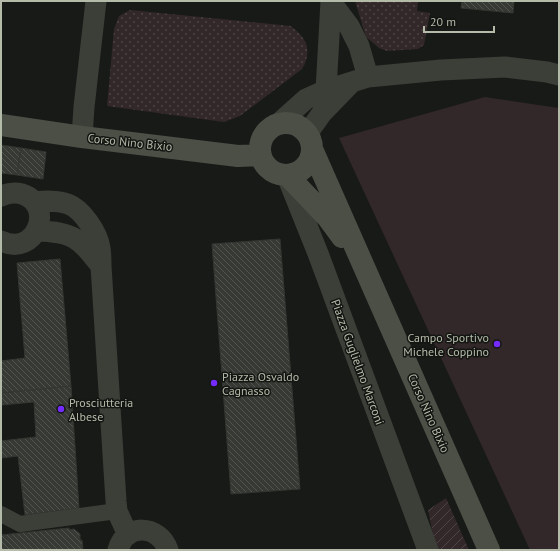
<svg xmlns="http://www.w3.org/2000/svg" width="560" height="551" viewBox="0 0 560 551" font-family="'PT Sans',sans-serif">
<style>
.grass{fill:url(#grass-dots)}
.garden{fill:url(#garden-furrows)}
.pitch{fill:#322729}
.building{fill:url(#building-back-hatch);stroke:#333631}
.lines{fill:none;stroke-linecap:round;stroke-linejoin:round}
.pedestrian{stroke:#3b3f38;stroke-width:16}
.minor{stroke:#3b3f38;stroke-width:21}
.secondary{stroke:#4b4f46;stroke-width:22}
.poi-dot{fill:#752aff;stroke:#131512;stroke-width:1.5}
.labels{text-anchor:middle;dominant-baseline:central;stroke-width:3;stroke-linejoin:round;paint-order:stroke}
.street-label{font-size:12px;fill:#b4bba8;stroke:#131512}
.poi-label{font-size:12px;fill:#b4bba8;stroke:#131512;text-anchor:start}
</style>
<defs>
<pattern id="grass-dots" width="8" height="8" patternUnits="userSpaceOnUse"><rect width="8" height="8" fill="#322729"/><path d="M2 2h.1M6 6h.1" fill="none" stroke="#4d4445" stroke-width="1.8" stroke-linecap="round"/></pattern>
<pattern id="garden-furrows" width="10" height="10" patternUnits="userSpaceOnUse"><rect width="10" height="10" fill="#322729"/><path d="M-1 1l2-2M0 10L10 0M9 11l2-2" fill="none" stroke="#4d4445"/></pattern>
<pattern id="building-back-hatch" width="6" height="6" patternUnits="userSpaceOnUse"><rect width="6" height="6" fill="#363934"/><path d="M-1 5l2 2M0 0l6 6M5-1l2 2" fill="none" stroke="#51544f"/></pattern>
</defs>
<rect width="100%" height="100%" fill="#181a17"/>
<!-- grass -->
<path class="grass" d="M355,1H418L417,11L430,13L424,45L418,49L387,51L379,48L366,37Z
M130,10L291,26C295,30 300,33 303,38C310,47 308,60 302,69L240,116L224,122L107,106L114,29L119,16Z"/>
<!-- garden -->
<path class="garden" d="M446,498L469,550H436L428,510Z"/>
<!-- pitch -->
<path class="pitch" d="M485,97L559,108V550H530L339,138Z"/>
<!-- building -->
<path class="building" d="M462,1H514L513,13L461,8Z
M1,145L21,148L17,175L1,173Z
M21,148L46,152L43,179L17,175Z
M280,239L300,489L231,494L212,244Z
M60,259L71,386L1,393V361L25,358L17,263Z
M71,386L79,508L25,515L18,456L1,458V441L36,437L34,402L1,405V393Z
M69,528V530L74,529L80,534V540H82L83,550H1V535Z"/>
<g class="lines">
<!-- pedestrian -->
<path class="pedestrian" d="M1,514L20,524L117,511"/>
<!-- minor -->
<path class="minor" d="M331,2L349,26L359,46L368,77
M326,90L331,1
M278,124L306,99L326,90L368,77L441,70L505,67L547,72L559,75
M307,134L322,113L351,83
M82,137L84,107L96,1
M287,176L319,256L428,550
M1,196C8,193 14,192 22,194C56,205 36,258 1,241
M34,202C45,201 57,200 68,204C82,209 98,233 100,248C101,254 101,260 101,266C79,238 74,232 37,231
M101,266L116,501L117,511L128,535
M118,550C125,523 159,524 168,550"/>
<!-- secondary -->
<path class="secondary" d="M260 149a26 26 0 1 1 52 0a26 26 0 1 1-52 0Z
M1,125L82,137L238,156L260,155
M312,149L489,550
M287,175L328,218L342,237"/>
</g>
<!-- markers -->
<g class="poi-dot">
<circle cx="497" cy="344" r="4"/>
<circle cx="214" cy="383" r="4"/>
<circle cx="61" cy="409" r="4"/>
</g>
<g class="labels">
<!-- street labels -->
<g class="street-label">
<text transform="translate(130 142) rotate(6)">Corso Nino Bixio</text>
<text transform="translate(358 362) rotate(70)">Piazza Guglielmo Marconi</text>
<text transform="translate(429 413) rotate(66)">Corso Nino Bixio</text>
</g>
<!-- poi labels -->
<g class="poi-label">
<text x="489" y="337" text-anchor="end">Campo Sportivo<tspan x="489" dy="14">Michele Coppino</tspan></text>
<text x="222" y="376">Piazza Osvaldo<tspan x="222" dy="14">Cagnasso</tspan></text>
<text x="69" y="402">Prosciutteria<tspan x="69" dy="14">Albese</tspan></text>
</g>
</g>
<!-- border -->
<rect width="560" height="551" fill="none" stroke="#b4bba8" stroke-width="4"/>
<!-- scale -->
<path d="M424 26v6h70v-6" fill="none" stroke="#b4bba8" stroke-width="2"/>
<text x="430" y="26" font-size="12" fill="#b4bba8" stroke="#131512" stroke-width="3" paint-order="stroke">20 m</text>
</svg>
